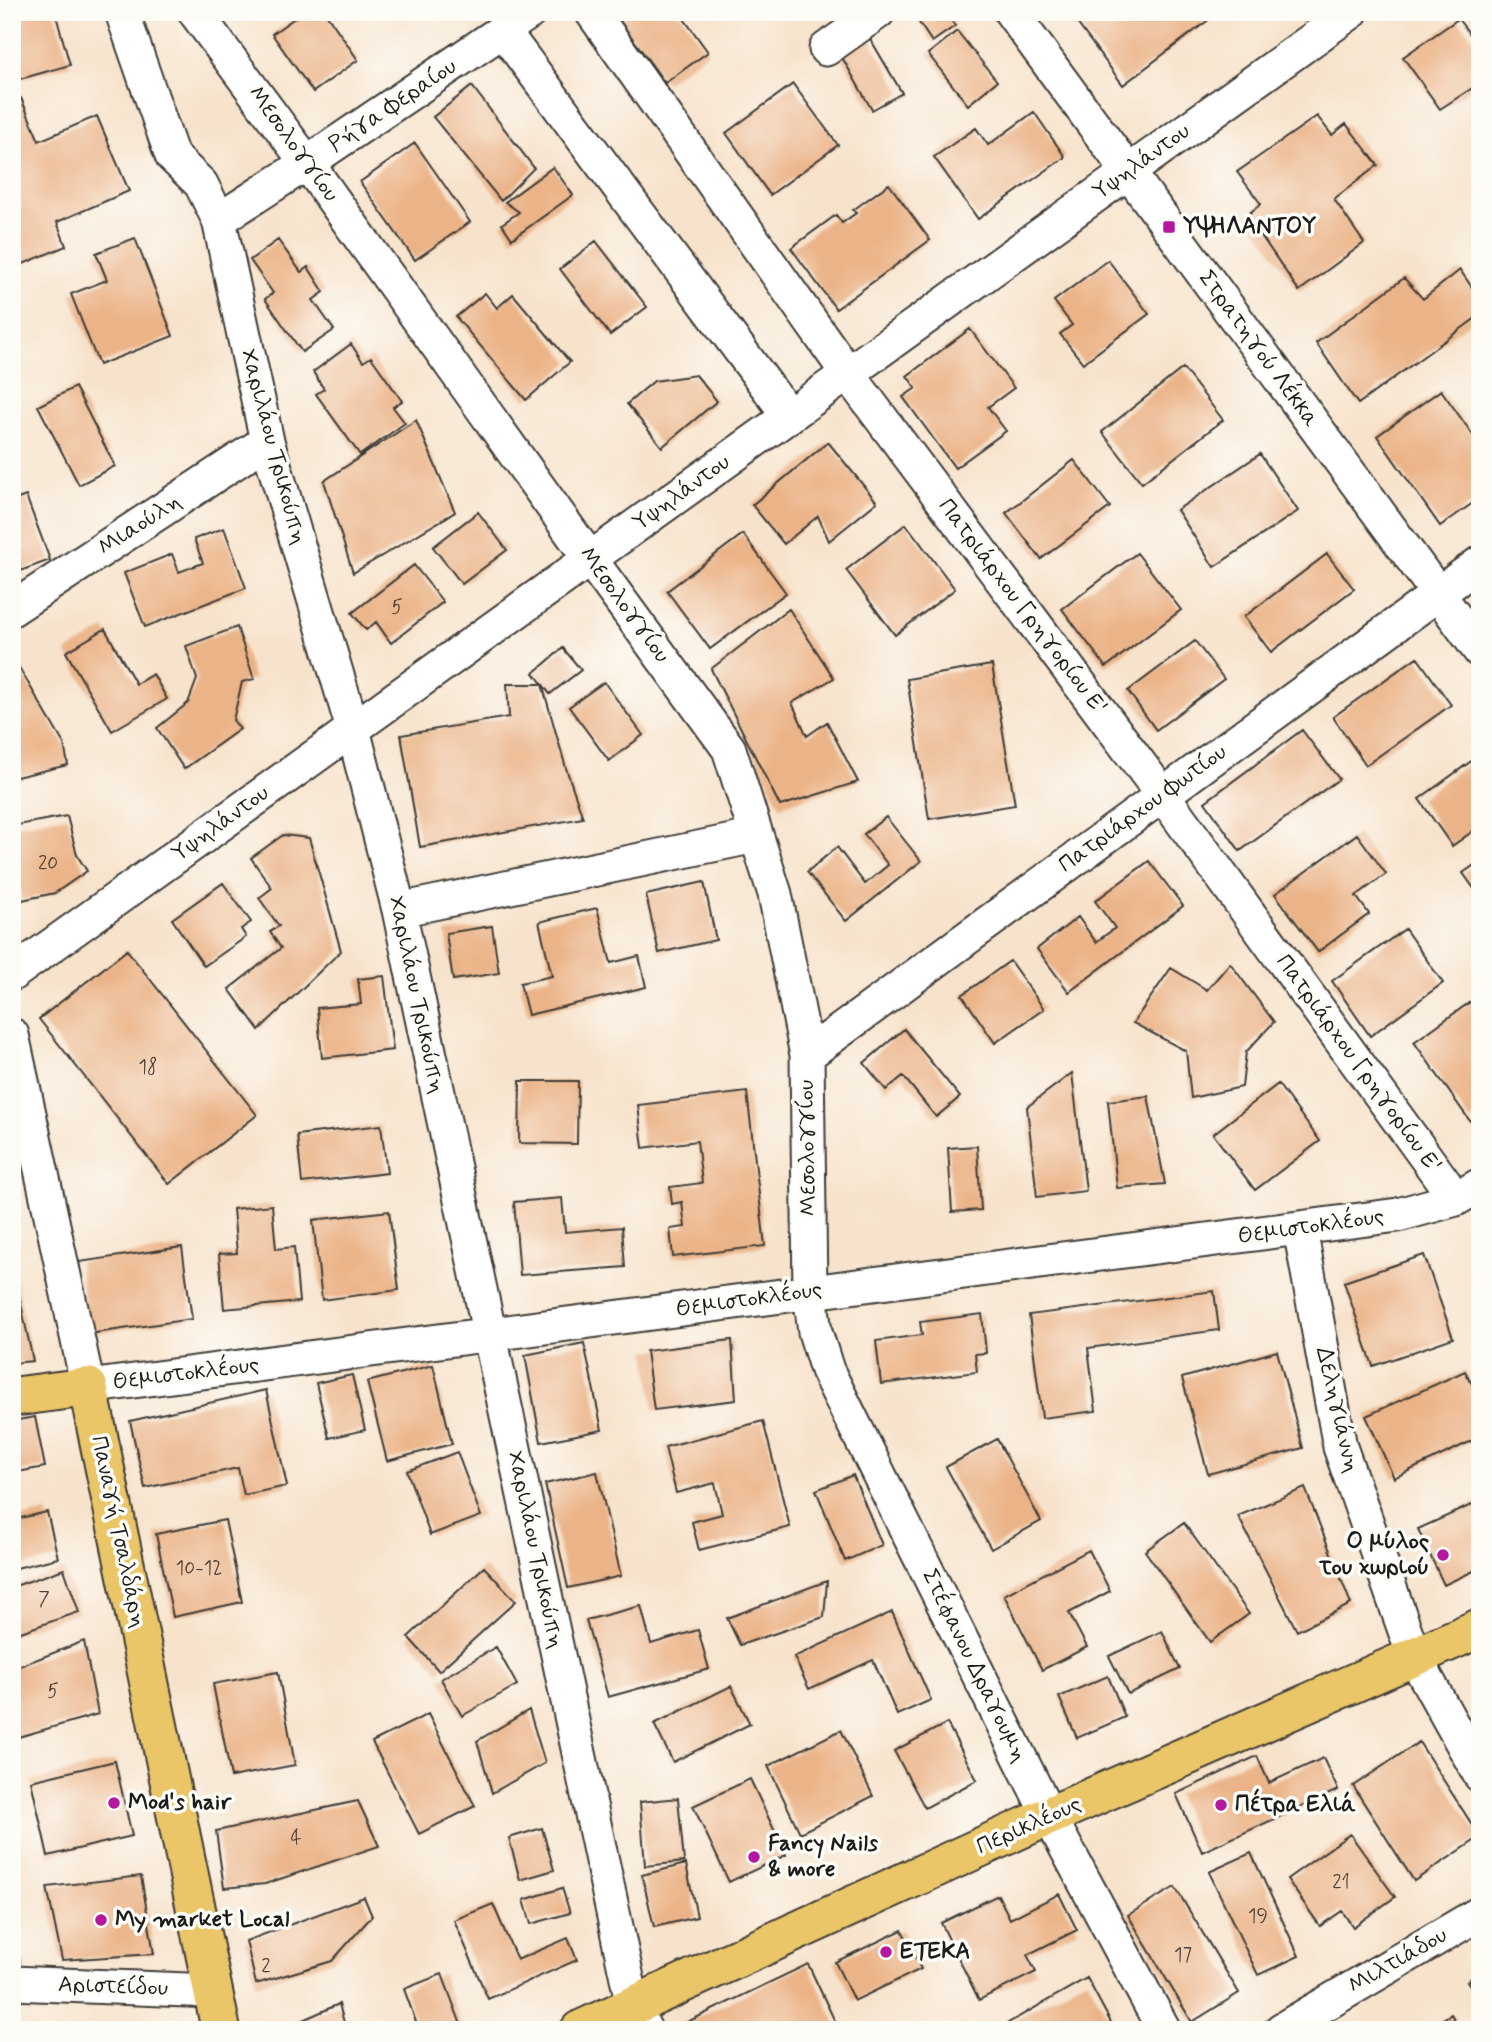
<svg xmlns="http://www.w3.org/2000/svg" width="1492" height="2042" viewBox="0 0 1492 2042" font-family="Mynerve,sans-serif">
<style>
.building{fill:#ebb488}
.lines{fill:none;stroke-linecap:round;stroke-linejoin:round}
.minor-casing{stroke:#3d3a36;stroke-width:37}
.major-casing{stroke:#3d3a36;stroke-width:42}
.minor{stroke:#fff;stroke-width:33}
.major{stroke:#ebc669;stroke-width:38}
.poi-dot{fill:#b5179e;stroke:#fdfcf7;stroke-width:2.5}
.labels{text-anchor:middle;dominant-baseline:central;stroke-width:7;stroke-linejoin:round;paint-order:stroke}
.number-label{font-size:19px;fill:#504237}
.street-label{font-size:23px;fill:#1c1c1c;stroke:#fdfcf7}
.poi-label{font-size:23px;font-weight:bold;fill:#1c1c1c;stroke:#fdfcf7;text-anchor:start}
</style>
<rect width="100%" height="100%" fill="#fdfcf7"/>
<filter id="ink" filterUnits="userSpaceOnUse"><feTurbulence type="fractalNoise" baseFrequency=".0143" numOctaves="2"/><feDisplacementMap in="SourceGraphic" scale="14" xChannelSelector="R" yChannelSelector="G"/><feConvolveMatrix kernelMatrix="1 2 1 2 8 2 1 2 1" color-interpolation-filters="sRGB"/></filter>
<filter id="wash" filterUnits="userSpaceOnUse"><feTurbulence type="fractalNoise" baseFrequency=".00686" numOctaves="4" result="noise"/><feDisplacementMap in="SourceGraphic" scale="28" xChannelSelector="R" yChannelSelector="G"/><feGaussianBlur stdDeviation="1.57" result="paint"/><feColorMatrix in="noise" values="0 0 0 0 0 0 0 0 0 0 0 0 0 0 0 0 0 1.4 0 .05"/><feComposite in="paint" operator="in"/></filter>
<g filter="url(#wash)">
<rect width="100%" height="100%" fill="#f7e3cc"/>
<g id="blocks">
<!-- building -->
<path class="building" d="M12,12H55L70,65L20,79L12,49Z
M303,12H325L358,60L313,92L272,34Z
M619,12H679L708,52L665,83L620,21Z
M912,12H946L955,26L932,42Z
M1069,12H1135L1136,15L1139,12H1219L1123,85Z
M1458,19L1480,47V83L1440,109L1403,57Z
M957,31L997,81L968,105L928,54Z
M868,35L902,93L872,110L839,52Z
M793,84L838,145L770,195L726,133Z
M472,86L534,168L501,201L433,117Z
M21,98L39,141L97,116L129,191L57,222L66,246L23,264L12,239V101Z
M1034,112L1065,157L978,219L934,157L976,128L988,145Z
M1317,116L1332,135L1346,124L1378,165L1334,199L1364,243L1299,291L1247,215L1261,204L1237,172Z
M415,143L470,222L415,260L360,182Z
M553,167L573,195L512,239L502,224L519,212L505,202Z
M889,184L930,240L836,309L791,248L836,215L842,223L856,213L853,210Z
M135,238L173,336L99,365L71,294L107,280L96,253Z
M278,240L301,272L308,267L324,292L313,300L334,330L302,352L265,299L273,293L250,260Z
M596,241L647,307L610,335L560,269Z
M1108,260L1149,314L1083,363L1060,334L1072,325L1054,301Z
M1460,270L1480,299V315L1358,404L1316,343L1404,278L1423,299Z
M485,293L497,308L513,294L570,362L526,400L456,317Z
M970,329L1014,388L988,407L1006,431L955,468L903,397L916,388L907,376Z
M351,344L363,362L371,357L402,401L393,407L405,423L360,455L316,394L324,389L313,372Z
M1183,368L1223,420L1142,483L1102,432Z
M696,375L717,401L662,447L627,404L654,381Z
M75,387L115,466L79,485L38,406Z
M1441,390L1480,445V498L1440,526L1377,436Z
M416,420L455,512L353,573L324,481Z
M828,442L877,502L829,541L818,516L784,544L752,505Z
M1260,454L1298,511L1214,567L1177,510Z
M1074,460L1110,507L1041,559L1006,513Z
M26,496L50,560L12,574V501Z
M478,512L507,550L462,584L433,547Z
M906,524L955,589L895,635L846,570Z
M224,528L246,588L145,627L124,573L172,554L179,572L203,563L194,539Z
M743,534L786,593L710,649L667,591Z
M1137,553L1181,610L1106,667L1062,609Z
M1327,554L1354,589L1271,652L1244,617Z
M414,565L443,602L391,643L376,622L366,630L352,613Z
M789,609L834,678L792,703L807,736L827,722L858,782L780,806L711,669Z
M237,627L254,679L242,682L233,720L240,729L184,769L157,728L188,703L197,679L186,646Z
M105,629L136,684L153,674L167,699L112,731L66,652Z
M1195,641L1224,679L1156,730L1128,691Z
M563,648L581,670L550,694L534,673Z
M1417,657L1451,705L1366,765L1333,717Z
M17,664L64,744L68,765L12,778V668Z
M992,665L1015,805L929,819L907,679Z
M604,682L643,735L609,761L569,707Z
M507,684H542L566,768L583,818L420,847L401,735L509,717Z
M1302,730L1339,779L1240,851L1205,802Z
M1477,757L1480,761V826L1452,846L1419,799Z
M67,816L77,855L87,871L55,893L22,900L12,856V826Z
M886,817L921,861L846,921L807,872L837,847L865,884L888,865L864,834Z
M1357,834L1386,874L1356,896L1369,914L1318,952L1275,894Z
M283,835L309,838L341,951L259,1030L229,989L281,948L270,932L279,926L259,898L272,888L251,858Z
M1149,861L1183,906L1069,992L1037,949L1078,917L1096,942L1115,928L1095,901Z
M1480,861V897L1463,873Z
M704,882L716,940L659,953L646,895Z
M223,883L251,922L241,929L246,937L204,966L172,919Z
M597,908L611,963L639,956L646,987L528,1015L520,983L552,976L539,922Z
M492,926L499,973L453,980L446,933Z
M1405,929L1443,983L1370,1036L1332,981Z
M127,950L257,1115L169,1184L39,1019Z
M1010,961L1044,1009L995,1043L962,995Z
M1230,963L1274,1022L1246,1052L1242,1087L1191,1098L1186,1051L1133,1023L1171,968L1207,990Z
M384,976L393,1050L322,1058L317,1008L361,1004L358,979Z
M1480,995V1114L1470,1121L1414,1042Z
M904,1029L960,1097L936,1117L903,1076L886,1090L864,1063Z
M1072,1073L1086,1191L1037,1197L1027,1107Z
M520,1081H578L577,1144L519,1143Z
M1278,1084L1320,1141L1255,1190L1213,1134Z
M747,1092L765,1246L673,1257L670,1229L685,1227L682,1202L672,1204L670,1187L702,1183L697,1141L643,1148L638,1105Z
M1148,1096L1165,1184L1117,1188L1108,1101Z
M381,1125L387,1173L302,1183L297,1135Z
M977,1146L981,1210L952,1212L948,1148Z
M562,1198L565,1232L622,1227L625,1267L520,1275L514,1202Z
M272,1205L276,1249L294,1247L299,1302L224,1309L219,1254L237,1253L233,1209Z
M389,1211L399,1290L322,1300L313,1220Z
M182,1247L192,1319L88,1334L79,1262Z
M1424,1255L1453,1338L1373,1366L1344,1282Z
M12,1261L33,1361L12,1363Z
M1214,1291L1219,1330L1088,1348L1096,1411L1042,1418L1029,1315Z
M982,1314L986,1353L975,1354L977,1372L881,1384L876,1341L922,1335L920,1322Z
M732,1340L736,1400L654,1410L646,1351Z
M584,1343L602,1430L541,1442L525,1355Z
M1277,1351L1303,1448L1208,1474L1182,1378Z
M433,1365L452,1444L387,1461L367,1382Z
M1465,1371L1480,1399V1437L1394,1478L1366,1416Z
M352,1375L365,1430L329,1438L316,1383Z
M266,1390L287,1486L244,1495L238,1468L145,1488L130,1421Z
M35,1417L45,1467L12,1473V1421Z
M763,1421L790,1527L699,1550L692,1522L722,1514L715,1483L676,1493L665,1447Z
M997,1439L1041,1521L991,1549L946,1467Z
M457,1452L481,1516L430,1535L407,1471Z
M597,1472L621,1576L568,1588L545,1484Z
M853,1475L882,1545L845,1561L816,1490Z
M1305,1488L1351,1604L1297,1631L1238,1516Z
M1480,1501V1568L1444,1585L1418,1529Z
M47,1512L58,1558L12,1569V1520Z
M225,1520L242,1602L173,1617L156,1534Z
M1184,1523L1249,1614L1210,1642L1145,1551Z
M1089,1550L1110,1591L1069,1613L1087,1647L1042,1670L1004,1595Z
M484,1567L516,1601L439,1671L408,1637Z
M64,1569L79,1612L12,1635V1587Z
M827,1581L824,1617L740,1645L727,1618Z
M641,1606L651,1644L698,1630L709,1669L608,1697L586,1620Z
M892,1612L931,1700L897,1715L873,1660L809,1689L794,1657Z
M1162,1631L1180,1669L1128,1694L1109,1656Z
M84,1641L98,1714L12,1739V1669Z
M496,1647L517,1685L462,1716L441,1679Z
M278,1672L295,1765L231,1777L213,1684Z
M1108,1676L1125,1717L1077,1738L1059,1697Z
M731,1686L750,1724L673,1762L654,1724Z
M529,1710L545,1763L492,1793L477,1741Z
M428,1714L475,1806L419,1834L372,1742Z
M947,1723L977,1780L925,1808L894,1751Z
M841,1730L873,1796L800,1833L768,1766Z
M1419,1742L1480,1837L1414,1881L1353,1786Z
M1257,1756L1269,1783L1323,1758L1338,1790L1202,1852L1176,1794Z
M115,1761L132,1836L48,1856L31,1781Z
M750,1779L786,1855L729,1882L693,1806Z
M678,1798L684,1862L645,1866L640,1802Z
M358,1801L379,1846L265,1884L224,1888L216,1831Z
M542,1828L554,1870L520,1880L509,1838Z
M1350,1834L1395,1897L1353,1927L1342,1911L1320,1926L1287,1879Z
M1251,1853L1299,1956L1258,1975L1209,1872Z
M686,1864L697,1917L654,1927L642,1875Z
M141,1876L154,1954L62,1960L47,1887Z
M1175,1887L1239,1993L1192,2022L1128,1915Z
M562,1888L570,1913L531,1924L524,1900Z
M1059,1894L1077,1930L1027,1955L1036,1972L979,2000L941,1923L998,1895L1010,1919Z
M364,1897L372,1916L332,1961L256,1984L246,1941Z
M14,1899L20,1963H12V1900Z
M493,1904L517,1960L568,1938L577,1960L488,1999L454,1920Z
M902,1930L921,1969L854,2001L835,1962Z
M808,1964L839,2030H686L683,2024Z
M1480,1972V2000L1467,1981Z
M442,1974L463,2030H419L404,1989Z
M1087,1978L1115,2030H996Z
M339,2004L346,2030H280Z
M1451,2014L1461,2030H1425Z"/>
</g>
</g>
<g filter="url(#ink)">
<use href="#blocks" fill-opacity="0" stroke="#3d3a36" stroke-width="2"/>
<g class="lines">
<!-- minor casing -->
<g class="minor-casing">
<path id="minor" d="M122,12L172,156L201,184L219,220L267,441L353,729L399,910L633,2006L645,2030
M195,12L307,163L590,559L729,749L775,894L807,1055L810,1292L815,1332L827,1370L1049,1816L1164,2030
M592,12L848,374L1162,794L1456,1199
M1011,12L1480,651
M504,32L789,416
M826,49L878,12
M219,220L307,163L530,12
M12,609L267,441
M399,910L756,836
M12,974L1351,12
M12,1035L88,1387L1398,1215L1456,1199L1480,1185
M807,1055L1480,563
M1300,1229L1340,1447L1414,1656L1480,1775
M12,1983L213,1991
M1281,2030L1480,1913"/>
</g>
<!-- major casing -->
<g class="major-casing">
<path id="major" d="M12,1397L88,1387L221,2030
M580,2030L1049,1816L1480,1628"/>
</g>
<!-- minor -->
<use href="#minor" class="minor"/>
<!-- major -->
<use href="#major" class="major"/>
</g>
</g>
<!-- markers -->
<g class="poi-dot">
<rect x="1162" y="220" width="14" height="14" rx="3.5"/>
<circle cx="1443" cy="1555" r="7"/>
<circle cx="114" cy="1803" r="7"/>
<circle cx="1221" cy="1805" r="7"/>
<circle cx="754" cy="1857" r="7"/>
<circle cx="101" cy="1920" r="7"/>
<circle cx="886" cy="1952" r="7"/>
</g>
<g class="labels">
<!-- number labels -->
<g class="number-label">
<text x="397" y="607">5</text>
<text x="48" y="863">20</text>
<text x="148" y="1067">18</text>
<text x="199" y="1568">10-12</text>
<text x="44" y="1599">7</text>
<text x="53" y="1691">5</text>
<text x="296" y="1838">4</text>
<text x="1341" y="1882">21</text>
<text x="1258" y="1916">19</text>
<text x="1183" y="1955">17</text>
<text x="266" y="1966">2</text>
</g>
<!-- street labels -->
<g class="street-label">
<text transform="translate(393 106) rotate(-34)">Ρήγα Φεραίου</text>
<text transform="translate(293 144) rotate(54)">Μεσολογγίου</text>
<text transform="translate(1142 162) rotate(-36)">Υψηλάντου</text>
<text transform="translate(1258 349) rotate(54)">Στρατηγού Λέκκα</text>
<text transform="translate(273 447) rotate(75)">Χαριλάου Τρικούπη</text>
<text transform="translate(682 493) rotate(-36)">Υψηλάντου</text>
<text transform="translate(140 525) rotate(-33)">Μιαούλη</text>
<text transform="translate(624 605) rotate(54)">Μεσολογγίου</text>
<text transform="translate(1022 607) rotate(53)">Πατριάρχου Γρηγορίου Ε'</text>
<text transform="translate(1143 809) rotate(-36)">Πατριάρχου Φωτίου</text>
<text transform="translate(221 824) rotate(-36)">Υψηλάντου</text>
<text transform="translate(416 995) rotate(78)">Χαριλάου Τρικούπη</text>
<text transform="translate(1358 1064) rotate(54)">Πατριάρχου Γρηγορίου Ε'</text>
<text transform="translate(808 1148) rotate(-91)">Μεσολογγίου</text>
<text transform="translate(1311 1227) rotate(-8)">Θεμιστοκλέους</text>
<text transform="translate(749 1300) rotate(-8)">Θεμιστοκλέους</text>
<text transform="translate(186 1374) rotate(-7)">Θεμιστοκλέους</text>
<text transform="translate(1337 1410) rotate(77)">Δεληγιάννη</text>
<text transform="translate(118 1532) rotate(78)">Παναγή Τσαλδάρη</text>
<text transform="translate(535 1550) rotate(78)">Χαριλάου Τρικούπη</text>
<text transform="translate(974 1666) rotate(64)">Στέφανου Δραγουμη</text>
<text transform="translate(1029 1826) rotate(-24)">Περικλέους</text>
<text transform="translate(1398 1961) rotate(-30)">Μιλτιάδου</text>
<text transform="translate(113 1987) rotate(2)">Αριστείδου</text>
</g>
<!-- poi labels -->
<g class="poi-label">
<text x="1183" y="227">ΥΨΗΛΑΝΤΟΥ</text>
<text x="1429" y="1542" text-anchor="end">Ο μύλος<tspan x="1429" dy="26">του χωριού</tspan></text>
<text x="128" y="1803">Mod's hair</text>
<text x="1235" y="1805">Πέτρα Ελιά</text>
<text x="768" y="1844">Fancy Nails<tspan x="768" dy="26">&amp; more</tspan></text>
<text x="115" y="1920">My market Local</text>
<text x="900" y="1952">ΕΤΕΚΑ</text>
</g>
</g>
<!-- margin -->
<rect width="1492" height="2042" fill="none" stroke="#fdfcf7" stroke-width="42"/>
</svg>
